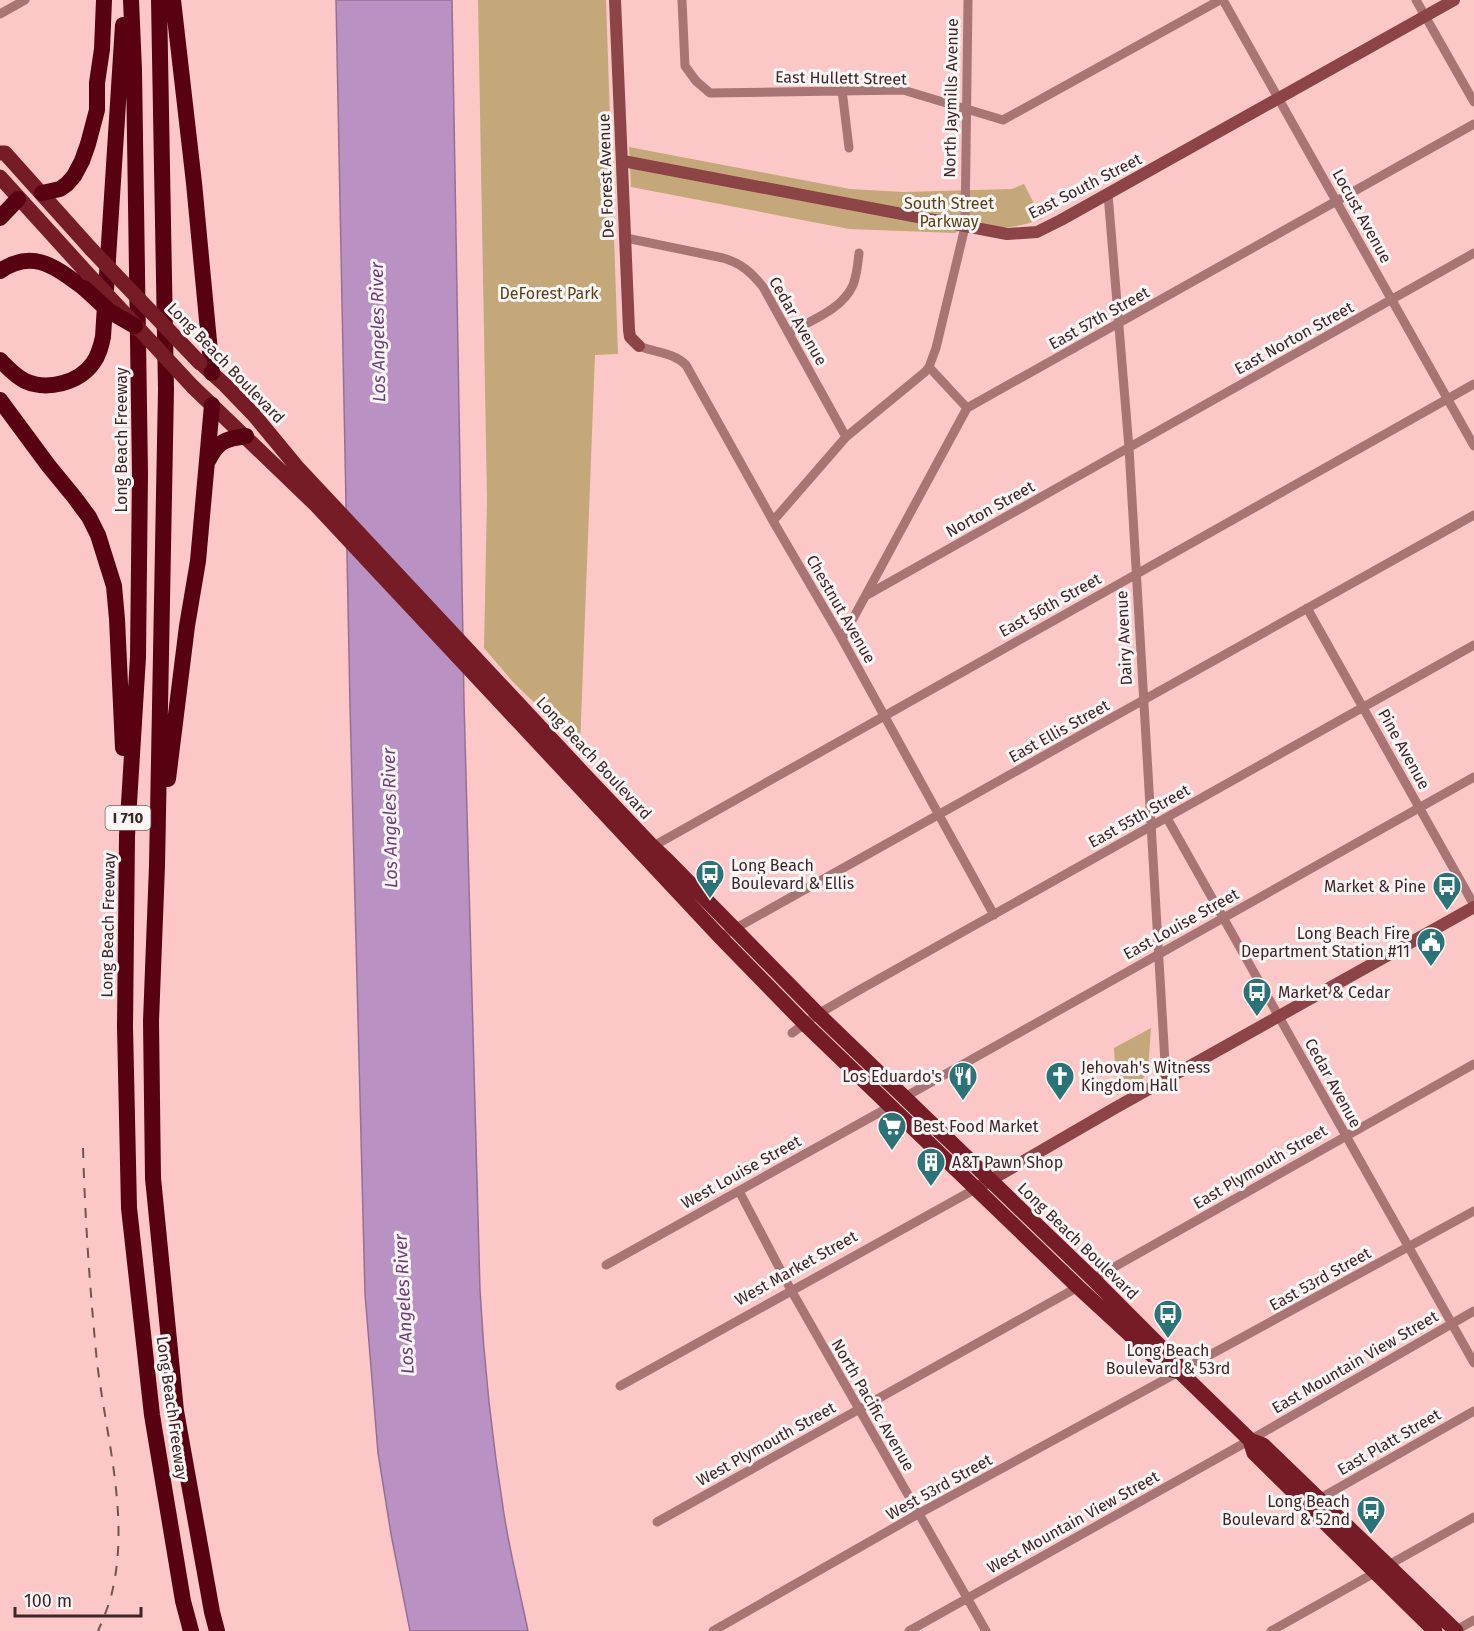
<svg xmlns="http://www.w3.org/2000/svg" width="1474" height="1631" viewBox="0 0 1474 1631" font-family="'Fira Sans',sans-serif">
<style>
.green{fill:#c4a879}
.water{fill:#b991c3;stroke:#947194;stroke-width:1.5}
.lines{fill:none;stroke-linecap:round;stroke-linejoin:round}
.street{stroke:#a87574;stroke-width:9}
.secondary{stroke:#8c4446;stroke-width:12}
.primary{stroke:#751c26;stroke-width:15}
.highway{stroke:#570111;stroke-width:16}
.rail{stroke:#735453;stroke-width:2;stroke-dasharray:10 10;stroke-linecap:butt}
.primary-bridge{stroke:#751c26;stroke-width:15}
.highway-bridge{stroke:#570111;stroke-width:16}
.labels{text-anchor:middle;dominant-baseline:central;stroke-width:6;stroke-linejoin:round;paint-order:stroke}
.shield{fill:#fdf6f6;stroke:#776464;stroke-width:1.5}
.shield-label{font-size:15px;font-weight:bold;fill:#3e2626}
.street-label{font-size:16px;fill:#3e2626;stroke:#fdf6f6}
.park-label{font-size:16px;fill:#594115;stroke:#fdf6f6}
.poi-label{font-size:16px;fill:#3e2626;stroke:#fdf6f6;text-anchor:start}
.water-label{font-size:18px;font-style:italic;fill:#703d7c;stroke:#fdf6f6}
</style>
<rect width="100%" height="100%" fill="#fcc8c7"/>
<!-- green -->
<path class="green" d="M478,0H606L618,354L595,355L580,747L513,682L484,648L487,499Z
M629,147L850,189L903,192L1012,189L1024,184L1042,219C1027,224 1010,229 994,227C987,226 981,222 975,220L955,233L849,229L631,187Z
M1151,1028L1148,1070L1141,1082L1117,1095L1114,1048Z"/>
<!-- water -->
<path class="water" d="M336,0H452L464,702L480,1290C484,1365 492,1439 504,1514C510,1553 520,1592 528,1631H410L391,1534L378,1453L365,1294L350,705Z"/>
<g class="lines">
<!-- street -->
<path class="street" d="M682,0L685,66L696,81L710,93L903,90L1003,120L1220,0
M1223,0L1474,446
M1416,0L1474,102
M0,14L25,0
M842,90L849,148
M1108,194L1129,448L1166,1080
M626,238L723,258C741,263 752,273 763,287L846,437
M789,333C811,320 842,310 853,285C857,275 858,263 859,253
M639,346C656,353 673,352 686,365L773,521L842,639L994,915
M929,367L967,408
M773,521L846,437L925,372L929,367L936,348L965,227L968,0
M867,595L1474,253
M1307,608L1474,905
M842,639L967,408L1474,124
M1167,818L1474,1363
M650,848L1474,384
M720,937L1474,515
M792,1033L818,1014L861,989L1474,645
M903,1098L1474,777
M739,1191L791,1290L986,1631
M606,1265L891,1106
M1093,1279L1474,1064
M620,1386L977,1188
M1319,1499L1474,1411
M657,1522L1078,1287
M713,1631L918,1514L1474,1211
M909,1631L1250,1440L1474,1311
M1271,1631L1474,1517
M1455,1631L1474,1620"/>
<!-- secondary -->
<path class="secondary" d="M615,0L629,330L630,337L639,346
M623,161L1007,234L1037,232L1061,220L1454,0
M977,1188L1115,1108L1474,907"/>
<!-- primary -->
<path class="primary" d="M0,153H5L91,249
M0,177L87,273
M204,366L225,385L254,415L297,467L581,771L652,846L668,861L818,1014L1093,1279L1176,1362L1180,1372L1250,1440L1263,1445L1456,1631
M193,387L314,503L720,937L805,1024L1078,1287L1167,1369L1180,1372
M1250,1440L1254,1453L1435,1631"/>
<!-- highway -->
<path class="highway" d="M131,0L134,70L140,473L138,657L127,836L125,1027L129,1208L152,1415L183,1601L191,1631
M159,0L166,389L157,866L151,1021L153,1178L176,1411L212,1612L217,1631
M173,0L194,183L212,373
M42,193L60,189L67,184L74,176L82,161L88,144L97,110V83L102,49L104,0
M0,218L18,199
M0,271C34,248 56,268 84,288
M0,360C7,367 15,376 25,381C47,391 79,383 93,363C99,355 101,346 103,337L123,25
M0,400L48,465L75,498L89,517L98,535L114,586L117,619L123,748
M208,461C218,441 225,439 246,436
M168,779L187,626L198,561L212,405"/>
<!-- rail -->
<path class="rail" d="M83,1148C85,1219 90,1291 97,1362C106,1436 129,1514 113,1588C110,1603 104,1617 98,1631"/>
<!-- primary-bridge -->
<path class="primary-bridge" d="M91,249L200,363
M87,273L193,387"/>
<!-- highway-bridge -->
<path class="highway-bridge" d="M84,288L109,311L135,326"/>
</g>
<!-- icons -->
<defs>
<g id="bus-pin" transform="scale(1.5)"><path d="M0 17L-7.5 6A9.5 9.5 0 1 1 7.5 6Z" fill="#2a7478" stroke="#fdf6f6"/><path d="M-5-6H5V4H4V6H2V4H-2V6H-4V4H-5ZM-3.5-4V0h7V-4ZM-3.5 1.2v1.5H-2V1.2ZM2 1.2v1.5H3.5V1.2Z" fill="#fff"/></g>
<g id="civic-pin" transform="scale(1.5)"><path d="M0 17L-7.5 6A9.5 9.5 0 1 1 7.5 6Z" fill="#2a7478" stroke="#fdf6f6"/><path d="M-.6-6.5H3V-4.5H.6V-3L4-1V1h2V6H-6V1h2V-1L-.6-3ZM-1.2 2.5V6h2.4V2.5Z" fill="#fff"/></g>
<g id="restaurant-pin" transform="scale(1.5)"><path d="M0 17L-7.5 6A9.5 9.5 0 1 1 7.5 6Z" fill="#2a7478" stroke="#fdf6f6"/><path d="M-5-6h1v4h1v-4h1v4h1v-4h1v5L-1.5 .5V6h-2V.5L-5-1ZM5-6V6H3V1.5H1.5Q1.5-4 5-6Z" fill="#fff"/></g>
<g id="church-pin" transform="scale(1.5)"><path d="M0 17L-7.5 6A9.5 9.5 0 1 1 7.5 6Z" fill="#2a7478" stroke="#fdf6f6"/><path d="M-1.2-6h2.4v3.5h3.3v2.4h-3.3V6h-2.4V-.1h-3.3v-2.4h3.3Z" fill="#fff"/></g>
<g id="supermarket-pin" transform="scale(1.5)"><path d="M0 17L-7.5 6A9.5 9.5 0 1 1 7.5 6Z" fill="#2a7478" stroke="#fdf6f6"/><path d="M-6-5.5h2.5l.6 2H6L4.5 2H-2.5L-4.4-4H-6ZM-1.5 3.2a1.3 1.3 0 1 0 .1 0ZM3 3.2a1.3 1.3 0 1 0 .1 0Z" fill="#fff"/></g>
<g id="building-pin" transform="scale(1.5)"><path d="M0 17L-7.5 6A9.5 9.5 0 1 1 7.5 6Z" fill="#2a7478" stroke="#fdf6f6"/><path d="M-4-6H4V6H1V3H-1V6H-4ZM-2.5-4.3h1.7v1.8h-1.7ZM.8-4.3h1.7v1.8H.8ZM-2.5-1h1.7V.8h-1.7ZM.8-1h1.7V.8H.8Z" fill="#fff"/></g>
</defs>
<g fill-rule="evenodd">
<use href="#bus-pin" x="710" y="874"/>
<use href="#bus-pin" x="1447" y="886"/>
<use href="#civic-pin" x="1431" y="942"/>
<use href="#bus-pin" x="1257" y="992"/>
<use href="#restaurant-pin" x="963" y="1076"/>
<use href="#church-pin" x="1060" y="1076"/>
<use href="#supermarket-pin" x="892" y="1126"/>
<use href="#building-pin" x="931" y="1162"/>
<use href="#bus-pin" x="1168" y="1314"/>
<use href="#bus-pin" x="1371" y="1510"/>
</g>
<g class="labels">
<!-- shield labels -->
<rect class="shield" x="105.5" y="806" width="45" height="24" rx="4.5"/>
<g class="shield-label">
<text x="128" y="818">I 710</text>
</g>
<!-- street labels -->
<g class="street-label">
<text transform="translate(841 78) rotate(1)">East Hullett Street</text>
<text transform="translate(951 98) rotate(-89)">North Jaymills Avenue</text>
<text transform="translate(606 176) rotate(-92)">De Forest Avenue</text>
<text transform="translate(1085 186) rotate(-27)">East South Street</text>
<text transform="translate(1362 216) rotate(61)">Locust Avenue</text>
<text transform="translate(1099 318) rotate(-29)">East 57th Street</text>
<text transform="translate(798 321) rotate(60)">Cedar Avenue</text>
<text transform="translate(1294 338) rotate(-29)">East Norton Street</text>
<text transform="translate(226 363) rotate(46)">Long Beach Boulevard</text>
<text transform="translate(121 440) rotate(-90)">Long Beach Freeway</text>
<text transform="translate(990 509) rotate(-29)">Norton Street</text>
<text transform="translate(1050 605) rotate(-29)">East 56th Street</text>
<text transform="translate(841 609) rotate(60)">Chestnut Avenue</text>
<text transform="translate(1124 638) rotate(-93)">Dairy Avenue</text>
<text transform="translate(1059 731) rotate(-29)">East Ellis Street</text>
<text transform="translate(1404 749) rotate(61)">Pine Avenue</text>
<text transform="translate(594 758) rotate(47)">Long Beach Boulevard</text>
<text transform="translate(1139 816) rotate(-29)">East 55th Street</text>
<text transform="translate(1181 924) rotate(-29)">East Louise Street</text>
<text transform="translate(108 925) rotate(-89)">Long Beach Freeway</text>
<text transform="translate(1333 1083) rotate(61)">Cedar Avenue</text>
<text transform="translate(1260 1167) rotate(-30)">East Plymouth Street</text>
<text transform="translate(741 1172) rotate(-29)">West Louise Street</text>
<text transform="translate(1078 1241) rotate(44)">Long Beach Boulevard</text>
<text transform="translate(796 1268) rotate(-29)">West Market Street</text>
<text transform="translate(1320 1279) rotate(-29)">East 53rd Street</text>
<text transform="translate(1355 1362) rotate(-30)">East Mountain View Street</text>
<text transform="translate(873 1405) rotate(60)">North Pacific Avenue</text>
<text transform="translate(172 1408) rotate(82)">Long Beach Freeway</text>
<text transform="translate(1389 1442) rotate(-30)">East Platt Street</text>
<text transform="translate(766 1444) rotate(-29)">West Plymouth Street</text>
<text transform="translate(939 1487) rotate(-29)">West 53rd Street</text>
<text transform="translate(1073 1522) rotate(-29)">West Mountain View Street</text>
</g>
<!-- park labels -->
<g class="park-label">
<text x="949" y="203">South Street<tspan x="949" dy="18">Parkway</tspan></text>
<text x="549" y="293">DeForest Park</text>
</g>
<!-- poi labels -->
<g class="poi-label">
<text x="731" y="865">Long Beach<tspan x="731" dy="18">Boulevard &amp; Ellis</tspan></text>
<text x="1426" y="886" text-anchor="end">Market &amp; Pine</text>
<text x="1410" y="933" text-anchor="end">Long Beach Fire<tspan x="1410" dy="18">Department Station #11</tspan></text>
<text x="1278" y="992">Market &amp; Cedar</text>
<text x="1081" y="1067">Jehovah's Witness<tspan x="1081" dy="18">Kingdom Hall</tspan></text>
<text x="942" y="1076" text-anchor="end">Los Eduardo's</text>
<text x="913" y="1126">Best Food Market</text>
<text x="952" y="1162">A&amp;T Pawn Shop</text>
<text x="1168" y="1350" text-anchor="middle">Long Beach<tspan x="1168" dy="18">Boulevard &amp; 53rd</tspan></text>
<text x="1350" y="1501" text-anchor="end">Long Beach<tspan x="1350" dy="18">Boulevard &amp; 52nd</tspan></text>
</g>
<!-- water labels -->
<g class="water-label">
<text transform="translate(378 332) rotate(-91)">Los Angeles River</text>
<text transform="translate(390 818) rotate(-91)">Los Angeles River</text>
<text transform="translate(404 1304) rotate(-93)">Los Angeles River</text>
</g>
</g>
<!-- scale -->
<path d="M15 1607v9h126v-9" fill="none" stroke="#3e2626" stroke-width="3"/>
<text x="24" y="1607" font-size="18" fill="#3e2626" stroke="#fdf6f6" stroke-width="4.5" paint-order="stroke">100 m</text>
</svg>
